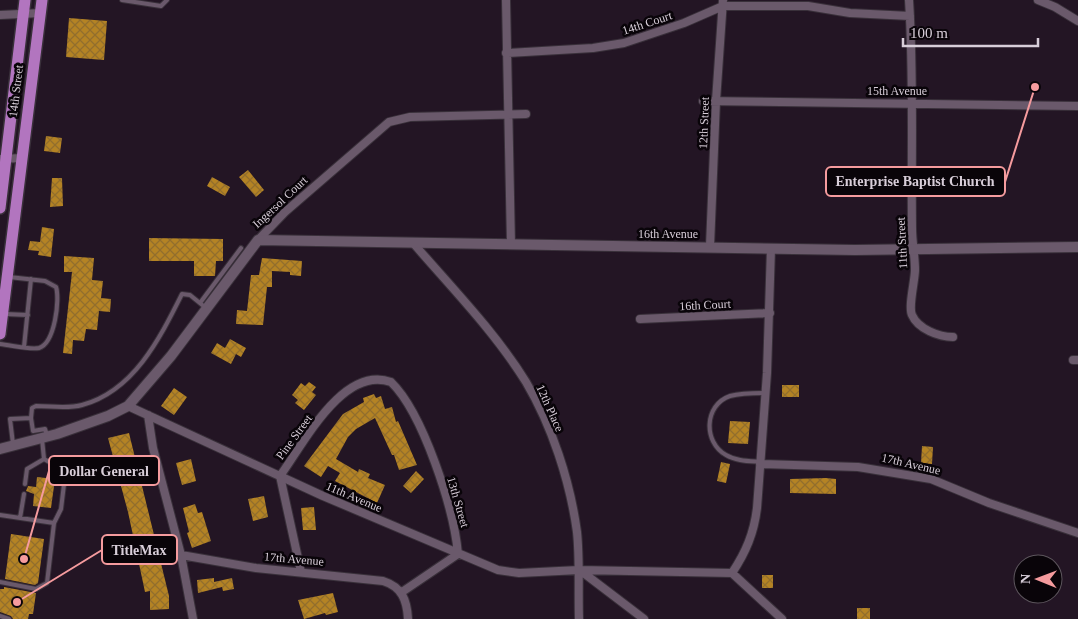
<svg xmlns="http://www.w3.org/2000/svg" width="1078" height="619" viewBox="0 0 1078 619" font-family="Georgia,serif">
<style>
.building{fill:url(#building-cross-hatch)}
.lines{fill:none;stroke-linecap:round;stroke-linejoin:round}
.lane-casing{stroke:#39303a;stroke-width:6}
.street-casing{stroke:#39303a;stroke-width:10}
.secondary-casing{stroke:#39303a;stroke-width:12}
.primary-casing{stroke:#39303a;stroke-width:14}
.lane{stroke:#6a596b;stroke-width:4}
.street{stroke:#6a596b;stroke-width:8}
.secondary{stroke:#6a596b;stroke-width:10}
.primary{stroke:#b275bf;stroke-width:11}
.labels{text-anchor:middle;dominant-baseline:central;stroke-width:5;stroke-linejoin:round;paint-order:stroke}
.street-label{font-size:12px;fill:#d8ced9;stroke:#090409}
.leader{fill:none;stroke:#f59b9e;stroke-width:2}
.callout-dot{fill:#f59b9e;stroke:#090409;stroke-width:2}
.callout{fill:#090409;stroke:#f59b9e;stroke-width:2}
.callout-label{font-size:14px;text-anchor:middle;font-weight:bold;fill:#d8ced9}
</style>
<defs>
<pattern id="building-cross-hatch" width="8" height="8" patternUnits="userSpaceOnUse" patternTransform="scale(1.25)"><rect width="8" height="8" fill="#b48324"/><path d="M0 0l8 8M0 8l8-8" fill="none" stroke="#926e2d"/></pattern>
</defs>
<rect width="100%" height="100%" fill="#231524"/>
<!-- building -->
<path class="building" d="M69,18L107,21L104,60L66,57Z
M46,136L62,138L60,153L44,151Z
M248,170L264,190L256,197L239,177Z
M212,177L230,187L225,196L207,186Z
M52,178H62L63,206L50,207Z
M42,227L54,229L51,257L38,255L39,251L28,250L30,241L40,242Z
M149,238L223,239V261H216L215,276H194V261H149Z
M64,256L94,258L92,280L103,281L101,298L111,299L110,312L99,311L97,330L86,329L84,341L73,340L72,354L63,353L72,272H64Z
M262,258L302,261L301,276L290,275V272L272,271V287H267L263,325L236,324L237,310L247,311L251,275H259Z
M230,339L246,348L241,357L236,354L231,364L211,353L217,343L225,348Z
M309,382L316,387L312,392L316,395L304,410L295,403L298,400L292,395L301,383L305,386Z
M782,385H799V397H782Z
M174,388L187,397L174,415L161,406Z
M374,394L376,398L381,396L385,409L392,407L396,422L398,421L417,465L399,470L394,455H392L375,418L356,429L348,437L336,459L358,472L359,469L370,474L368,478L385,485L377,503L335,481L340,473L328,466L321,477L304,466L343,414L364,402L363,398Z
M730,421L750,422L748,444L728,443Z
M129,433L169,596V609L150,610V591L145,592L128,512L108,438Z
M922,446L933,447L932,464L921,463Z
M191,459L196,481L182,485L176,463Z
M721,462L730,464L726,483L717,481Z
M416,471L424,479L411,493L403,486Z
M37,477L55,479L51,508L33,506L34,494L26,491L28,486L36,487Z
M826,478L836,479V494L790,493V479Z
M264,496L268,517L253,521L248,499Z
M195,504L198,513L202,512L211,541L192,548L187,533L189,532L183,508Z
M314,507L316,530H303L301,508Z
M11,534L44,539L38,583L35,585L5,579Z
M762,575H773V588H762Z
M214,578V582L232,578L234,589L223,591L222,587L198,593L197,580Z
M4,587L36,593L33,614H29L28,619H13L11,616L0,612V589H4Z
M333,593L338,612L326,615L325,613L304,619L298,600Z
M857,608H870V619H857Z"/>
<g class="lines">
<!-- lane casing -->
<g class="lane-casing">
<path id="lane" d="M122,0L161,6L167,0
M200,303L241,248
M5,314L28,315
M0,344C11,345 29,350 39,348C55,343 60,299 56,287L45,281L9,277
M24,347L31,279
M31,418L32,408L36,406C51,406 68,409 82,405C134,391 160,338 182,294L190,295L206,308
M42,439L44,459L58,467L65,476L61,509L54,523
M13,444L10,419L31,418L33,431L45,429L47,435
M761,462C749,461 736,461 726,455C703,442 704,405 730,396C741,393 753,393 765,393
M25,484L27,469L44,459
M0,515L54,523L47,583L36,589L0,582
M20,518L24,494
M0,616L9,619"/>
</g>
<!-- street casing -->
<g class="street-casing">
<path id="street" d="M506,0L511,245
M909,0C914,76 911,152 912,228C912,242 915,256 915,270C915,280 908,307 912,315C918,329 939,337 953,337
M1038,0L1055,7L1078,21
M0,15L41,13
M506,53L593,48L624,43L684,23L723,6H808L850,13L910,16
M703,101L1078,106
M0,159L22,158
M258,240L285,212L389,122L410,117L526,114
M414,244C452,288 495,332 526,382C552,426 570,481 577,532C580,561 578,590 579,619
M710,246L716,101L723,0
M640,319L770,313
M1073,360H1078
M128,406L323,496L498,570L519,573L579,570L732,573
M148,415L153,448L181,555L193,619
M760,464L858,467L931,479L989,503L1078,533
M181,555L256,568L383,581C402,587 407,600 408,619
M581,571L644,619
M301,572L280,476C304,443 343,365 391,382C423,413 454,509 458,554
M732,573C746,552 754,533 757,508L767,373L771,248
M732,573L782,619
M402,592L458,554"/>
</g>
<!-- secondary casing -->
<g class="secondary-casing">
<path id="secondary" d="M0,449L57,434L108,416L128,406L171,356L258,240L855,250L1078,247"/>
</g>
<!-- primary casing -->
<g class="primary-casing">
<path id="primary" d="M0,208L25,0
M0,334L42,0"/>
</g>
<!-- lane -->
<use href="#lane" class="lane"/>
<!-- street -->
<use href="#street" class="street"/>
<!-- secondary -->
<use href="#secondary" class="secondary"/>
<!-- primary -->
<use href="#primary" class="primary"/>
</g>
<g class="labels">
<!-- street labels -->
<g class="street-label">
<text transform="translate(647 23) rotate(-18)">14th Court</text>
<text transform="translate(16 91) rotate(-83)">14th Street</text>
<text x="897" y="91">15th Avenue</text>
<text transform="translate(704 123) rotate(-88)">12th Street</text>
<text transform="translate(280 202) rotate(-43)">Ingersol Court</text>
<text x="668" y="234">16th Avenue</text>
<text transform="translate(902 243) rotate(-93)">11th Street</text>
<text transform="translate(705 305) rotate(-3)">16th Court</text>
<text transform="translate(550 408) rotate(66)">12th Place</text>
<text transform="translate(294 437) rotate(-54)">Pine Street</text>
<text transform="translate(911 464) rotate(13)">17th Avenue</text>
<text transform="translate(354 497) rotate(23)">11th Avenue</text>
<text transform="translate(458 502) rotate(74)">13th Street</text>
<text transform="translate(294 559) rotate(5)">17th Avenue</text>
</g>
</g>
<!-- callouts -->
<path class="leader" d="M1035 87L1005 182M24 559L49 471M17 602L102 550"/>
<g class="callout-dot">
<circle cx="1035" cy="87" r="5"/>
<circle cx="24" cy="559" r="5"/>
<circle cx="17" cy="602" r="5"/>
</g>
<g class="callout">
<rect x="826" y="167" width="179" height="29" rx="5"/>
<rect x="49" y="456" width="110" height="29" rx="5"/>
<rect x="102" y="535" width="75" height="29" rx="5"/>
</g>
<g class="callout-label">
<text x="915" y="186">Enterprise Baptist Church</text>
<text x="104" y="476">Dollar General</text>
<text x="139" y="555">TitleMax</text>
</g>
<!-- north arrow -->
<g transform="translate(1038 579) rotate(271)"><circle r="24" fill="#090409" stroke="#5c555c"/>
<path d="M0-4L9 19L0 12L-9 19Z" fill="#f59b9e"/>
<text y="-8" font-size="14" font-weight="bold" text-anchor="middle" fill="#d8ced9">N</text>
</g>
<!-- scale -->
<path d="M903 38v8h135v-8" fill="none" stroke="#d8ced9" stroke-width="2.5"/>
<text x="910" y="38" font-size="15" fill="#d8ced9" stroke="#090409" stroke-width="4" paint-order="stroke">100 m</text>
</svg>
